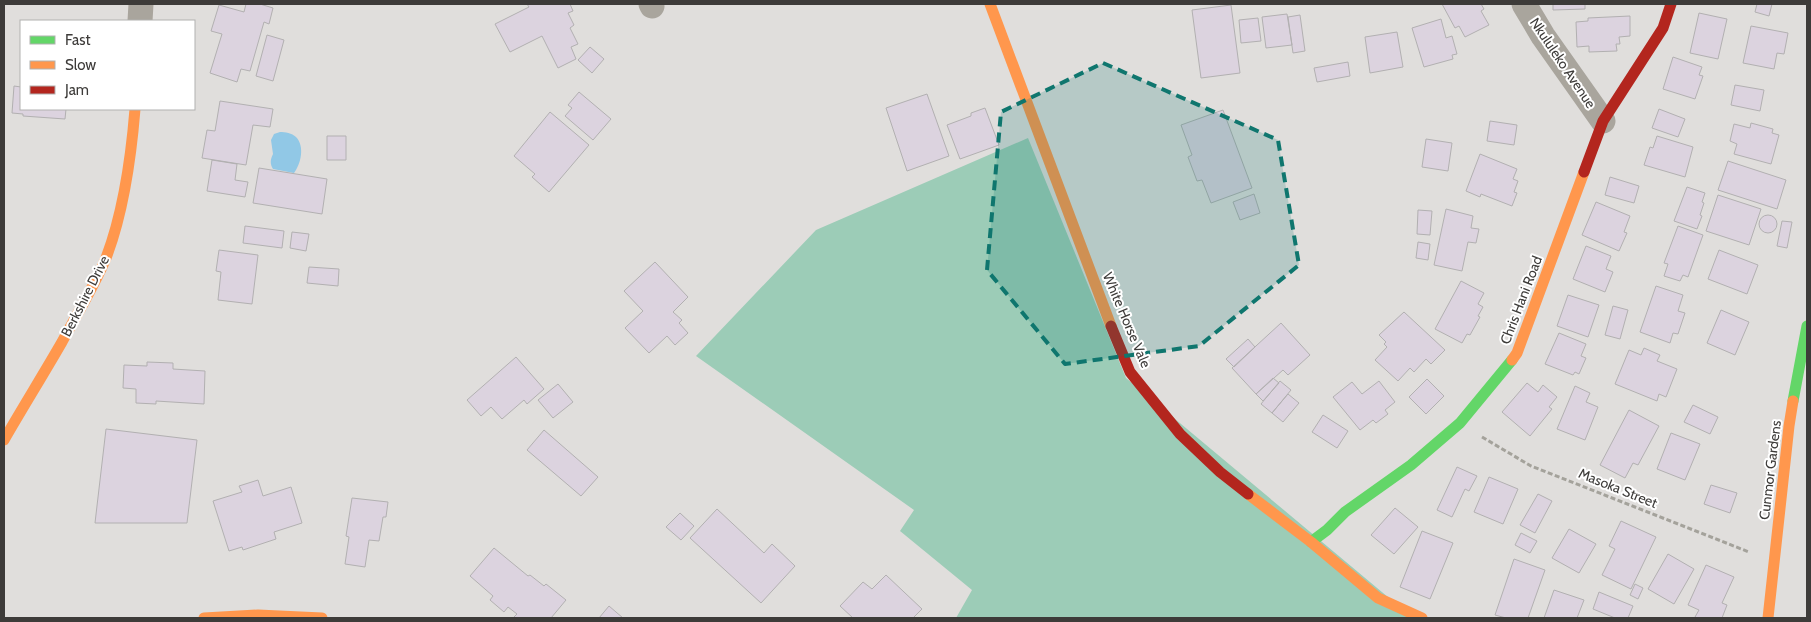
<svg xmlns="http://www.w3.org/2000/svg" width="1811" height="622" viewBox="0 0 1811 622" font-family="Cabin,sans-serif">
<style>
.forest{fill:#9cccb7}
.water{fill:#91c8e6}
.building{fill:#dcd3df;stroke:#b2b0b1}
.lines{fill:none;stroke-linecap:round;stroke-linejoin:round}
.path{stroke:#a4a29b;stroke-width:3;stroke-dasharray:5 2.5;stroke-linecap:butt}
.street{stroke:#a9a59d;stroke-width:25}
.fast{stroke:#63d668;stroke-width:11}
.slow{stroke:#ff974d;stroke-width:11}
.jam{stroke:#b3261e;stroke-width:11}
.marked{fill:#0f766e;fill-opacity:0.2;stroke:#0f766e;stroke-width:4;stroke-dasharray:10 6;stroke-linejoin:round}
.labels{text-anchor:middle;dominant-baseline:central;stroke-width:4;stroke-linejoin:round;paint-order:stroke}
.street-label{font-size:14px;fill:#3d3b39;stroke:#fff}
</style>
<rect width="100%" height="100%" fill="#e0dedc"/>
<!-- forest -->
<path class="forest" d="M1028,138L1126,378L1413,618H956L972,590L900,531L914,510L696,356L816,230Z"/>
<!-- water -->
<path class="water" d="M280,132C285,132 292,133 296,137C305,146 301,164 294,173L273,169C270,164 270,160 273,154L271,140L274,134Z"/>
<!-- building -->
<path class="building" d="M246,4H260L273,8L269,24L264,22L250,71L241,69L237,82L210,73L222,34L211,31L219,5L244,12Z
M527,4H570L573,11L568,13L574,25L570,28L578,44L571,47L576,59L558,68L542,36L510,52L495,24L529,7Z
M1442,4H1481L1484,9L1481,11L1489,25L1465,37L1459,26L1455,28Z
M1553,4H1585V9L1553,10Z
M1757,4H1772L1769,16L1755,12Z
M1231,5L1240,73L1201,78L1192,10Z
M1699,13L1727,19L1718,59L1690,53Z
M1287,14L1292,45L1266,48L1262,17Z
M1300,15L1305,51L1293,53L1288,17Z
M1630,16V36L1619,37L1620,44H1616L1617,51L1589,52V46L1577,47L1576,22L1588,21V18Z
M1258,18L1261,41L1241,43L1239,20Z
M1441,19L1446,38L1452,36L1457,54L1452,55L1453,59L1424,67L1412,28Z
M1751,26L1788,33L1784,54L1777,53L1774,69L1743,63Z
M1397,32L1403,67L1370,73L1365,37Z
M267,35L284,40L273,81L256,76Z
M590,47L604,59L592,73L578,60Z
M1673,57L1702,67L1699,75L1703,76L1695,99L1663,89Z
M1348,62L1350,76L1317,82L1314,68Z
M1735,85L1764,90L1760,111L1731,105Z
M14,86L21,87V109H66L65,119L23,116V114L12,113Z
M579,92L611,119L593,140L565,116L572,108L568,105Z
M927,94L949,156L907,171L886,108Z
M220,101L273,109L270,127L253,125L246,165L202,158L207,130L215,131Z
M985,108L999,145L960,159L947,125L971,116V113Z
M1659,109L1685,119L1678,137L1652,128Z
M1223,110L1252,188L1211,203L1202,180L1197,181L1188,157L1192,155L1181,125Z
M550,112L589,145L549,192L532,177L535,174L514,156Z
M1490,121L1517,125L1514,145L1487,141Z
M1751,123L1773,129L1772,133L1779,135L1771,164L1734,154L1737,144L1730,141L1734,124L1750,128Z
M327,136H346V160H327Z
M1657,136L1693,147L1685,177L1644,165L1650,147L1653,148Z
M1426,139L1452,143L1448,171L1422,167Z
M1480,154L1517,169L1513,179L1518,181L1514,192L1517,193L1512,206L1481,194L1480,197L1466,191Z
M212,160L237,164L235,180L248,182L245,197L207,191Z
M1728,161L1786,180L1777,209L1718,190Z
M259,168L327,179L322,214L253,203Z
M1610,177L1639,186L1634,203L1605,195Z
M1687,187L1705,193L1702,202L1704,203L1700,215L1702,216L1697,229L1674,221Z
M1254,194L1260,213L1240,220L1233,202Z
M1718,195L1761,209L1749,245L1706,231Z
M1596,202L1630,216L1624,232L1627,233L1619,251L1582,235Z
M1446,209L1473,216L1471,228L1479,229L1476,243L1468,242L1462,271L1434,265Z
M1418,210L1432,211L1430,235L1417,234Z
M1759 224a9 9 0 1 1 18 0a9 9 0 1 1-18 0Z
M1782,221L1792,222L1787,248L1777,246Z
M245,226L284,231L282,248L243,243Z
M1678,226L1703,235L1688,277L1683,275L1680,281L1664,276L1668,264L1664,263Z
M292,232L309,234L306,251L290,248Z
M1418,242L1430,244L1428,260L1416,258Z
M1586,246L1611,256L1606,269L1613,272L1605,292L1573,279Z
M219,250L258,255L252,304L218,300L221,272L216,271Z
M1719,250L1758,265L1747,294L1708,279Z
M655,262L688,297L673,312L682,320L679,323L688,333L675,345L667,336L649,353L625,328L643,311L624,291Z
M309,267L339,269L338,286L307,283Z
M1461,281L1484,293L1478,304L1483,307L1478,316L1480,317L1470,335L1467,334L1462,343L1435,329Z
M1656,286L1683,295L1678,311L1685,313L1678,334L1673,333L1670,343L1640,332Z
M1568,295L1599,305L1588,337L1557,326Z
M1613,306L1628,310L1620,339L1605,335Z
M1721,310L1749,322L1735,355L1707,343Z
M1404,312L1445,350L1431,364L1426,359L1414,372L1410,368L1398,381L1375,360L1387,347L1384,344L1386,342L1379,335Z
M1281,323L1310,355L1288,375L1283,370L1256,394L1232,368Z
M1559,333L1586,344L1581,356L1586,358L1579,374L1575,372L1573,375L1545,364Z
M1248,339L1255,347L1234,367L1226,359Z
M1644,348L1660,355L1657,361L1677,369L1666,397L1659,394L1657,401L1615,384L1629,350L1641,355Z
M516,357L544,389L527,404L524,400L502,419L491,407L481,416L467,400Z
M147,362L173,363V369L205,371L204,404L156,401V404L136,403V389L123,388L124,365L147,366Z
M1273,378L1279,383L1263,401L1256,394Z
M1427,379L1444,396L1426,414L1409,397Z
M1280,381L1291,390L1272,413L1261,404Z
M1379,381L1395,402L1385,410L1388,414L1376,423L1373,420L1360,430L1333,397L1352,382L1362,394Z
M1527,383L1538,392L1543,385L1557,397L1549,407L1552,409L1530,436L1502,412Z
M558,384L573,402L553,418L538,400Z
M1575,386L1590,393L1586,402L1598,407L1585,440L1557,429Z
M1288,394L1299,403L1283,422L1272,413Z
M1693,405L1718,417L1710,434L1684,422Z
M1629,410L1659,426L1638,465L1633,463L1625,478L1600,465Z
M1323,415L1348,431L1337,448L1312,432Z
M106,429L197,440L187,523H95Z
M544,430L598,477L581,496L527,450Z
M1671,433L1700,444L1685,480L1657,469Z
M1457,467L1477,476L1469,491L1465,489L1452,517L1437,510Z
M1489,477L1518,489L1503,524L1474,512Z
M258,480L263,496L291,487L302,523L274,532L276,539L243,550L242,547L229,551L213,501L242,492L239,486Z
M1711,485L1737,493L1730,513L1704,504Z
M1538,494L1552,501L1535,533L1520,525Z
M352,498L388,502L386,517H383L379,541L369,540L365,567L345,564L349,537L346,536Z
M1395,508L1418,527L1394,554L1371,535Z
M717,509L764,553L772,544L795,566L761,603L690,538Z
M680,513L694,526L681,540L666,527Z
M1621,521L1656,537L1631,589L1602,575L1615,549L1609,546Z
M1569,529L1596,544L1579,573L1552,558Z
M1422,531L1453,543L1430,599L1400,587Z
M1521,533L1537,541L1530,553L1515,545Z
M494,548L528,576L530,575L544,586L546,584L566,600L551,618H513L517,614L508,607L504,612L490,600L493,596L470,576Z
M1668,554L1694,569L1674,604L1648,589Z
M1514,559L1545,570L1528,618H1506L1495,615Z
M1706,565L1734,577L1722,603L1727,605L1722,618H1698L1695,617L1699,610L1688,605Z
M886,575L922,609L913,618H853L840,606L863,582L872,589Z
M1635,584L1643,588L1638,599L1630,595Z
M1554,590L1584,600L1577,618H1544Z
M1599,592L1633,606L1628,618H1615L1593,609Z
M609,606L623,618H599Z"/>
<g class="lines">
<!-- path -->
<path class="path" d="M1482,437L1531,466L1749,552"/>
<!-- street -->
<path class="street" d="M651,4L652,6
M1524,4L1543,36L1603,121
M140,21L141,4"/>
<!-- fast -->
<path class="fast" d="M1793,401L1807,326
M1311,542L1327,530L1345,512L1411,465L1460,423L1512,360"/>
<!-- slow -->
<path class="slow" d="M990,4L1111,326
M1512,360L1517,353L1584,172
M4,440C23,407 43,375 62,342C77,314 94,287 106,258C124,211 131,159 135,109
M1248,494L1311,542L1378,598L1422,618
M204,618L258,615L322,618
M1768,618L1789,426L1793,401"/>
<!-- jam -->
<path class="jam" d="M1584,172L1603,121L1663,28L1671,4
M1111,326L1130,372L1180,434L1220,472L1248,494"/>
</g>
<!-- marked area -->
<path class="marked" d="M1103,63L1278,140L1299,265L1199,346L1065,364L987,270L1001,112Z"/>
<g class="labels">
<!-- street labels -->
<g class="street-label">
<text transform="translate(1563 63) rotate(56)">Nkululeko Avenue</text>
<text transform="translate(85 296) rotate(-63)">Berkshire Drive</text>
<text transform="translate(1521 300) rotate(-69)">Chris Hani Road</text>
<text transform="translate(1127 320) rotate(67)">White Horse Vale</text>
<text transform="translate(1770 470) rotate(-83)">Cunmor Gardens</text>
<text transform="translate(1618 488) rotate(22)">Masoka Street</text>
</g>
</g>
<!-- border -->
<rect width="1811" height="622" fill="none" stroke="#3d3b39" stroke-width="10"/>
<!-- legend -->
<rect x="20" y="20" width="175" height="90" fill="#ffffff" stroke="#b1b1b0"/>
<rect x="30" y="36" width="25" height="8" fill="#63d668" stroke="#b1b1b0"/>
<text x="65" y="45" font-size="15" fill="#3d3b39">Fast</text>
<rect x="30" y="61" width="25" height="8" fill="#ff974d" stroke="#b1b1b0"/>
<text x="65" y="70" font-size="15" fill="#3d3b39">Slow</text>
<rect x="30" y="86" width="25" height="8" fill="#b3261e" stroke="#b1b1b0"/>
<text x="65" y="95" font-size="15" fill="#3d3b39">Jam</text>
</svg>
